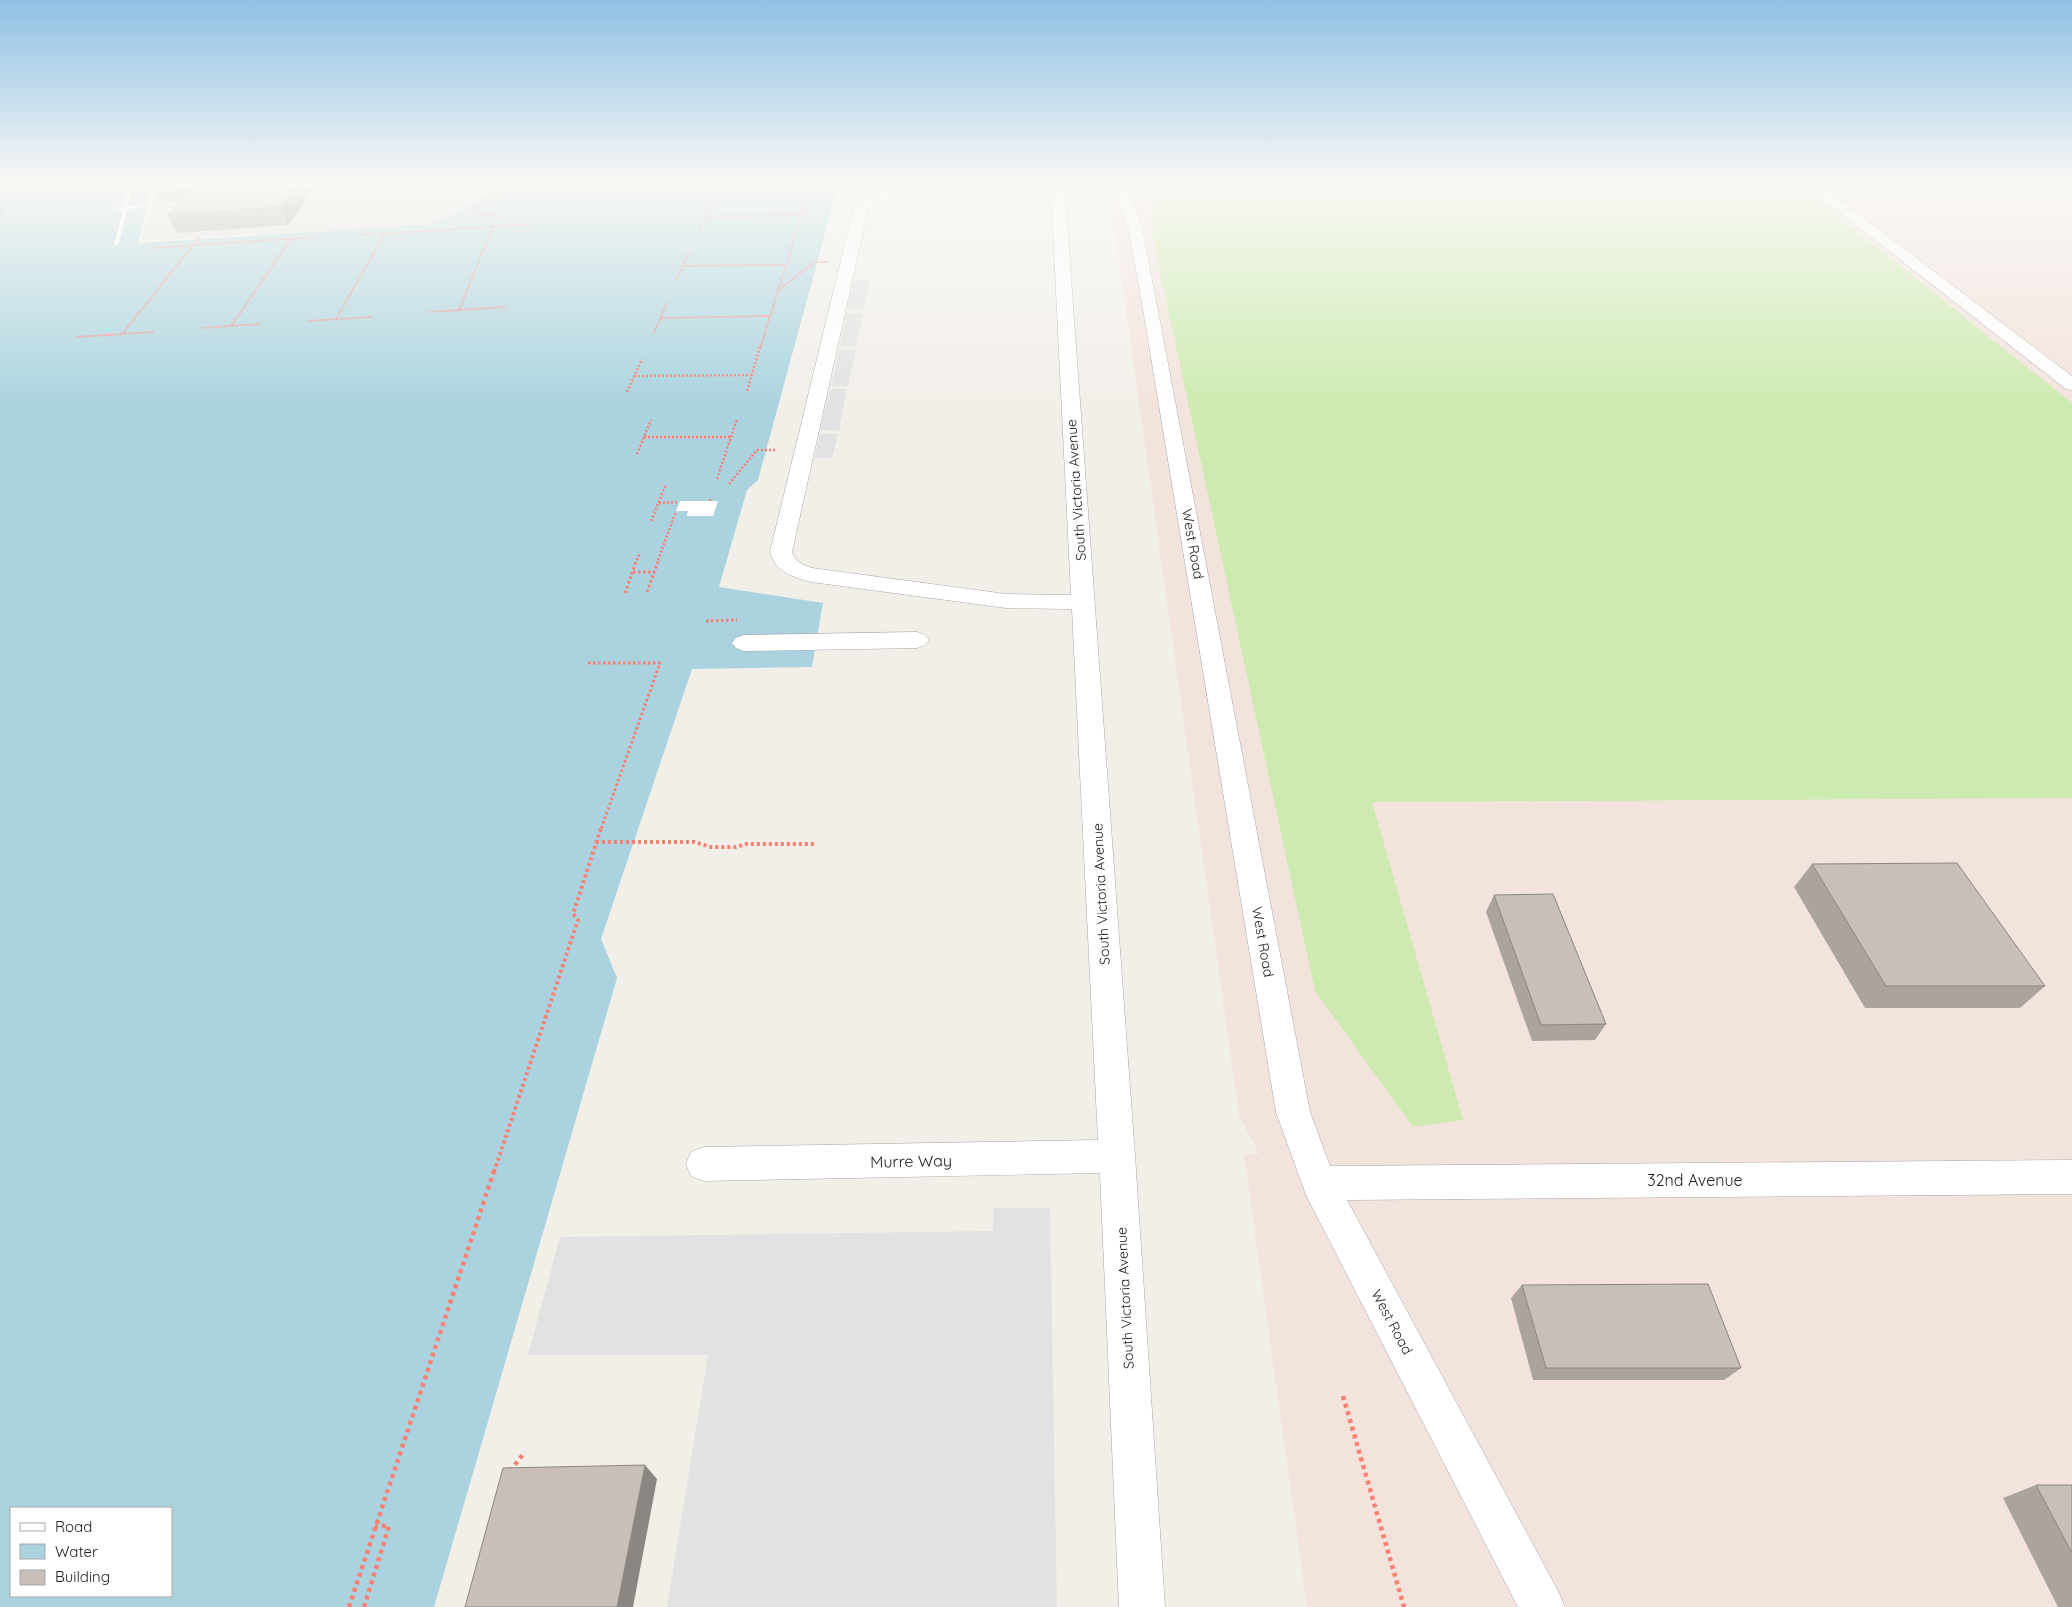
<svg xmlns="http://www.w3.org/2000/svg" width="2072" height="1607" viewBox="0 0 2072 1607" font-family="Quicksand,sans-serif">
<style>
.residential{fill:#e0dfdf}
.military{fill:#f3e3dd}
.grass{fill:#cdebb0}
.parking{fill:#e2e2e2}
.water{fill:#aad3df;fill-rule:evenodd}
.pier{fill:#fff}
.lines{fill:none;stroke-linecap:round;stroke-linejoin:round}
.ferry{stroke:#4a7aab;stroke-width:1;stroke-dasharray:4 2.5;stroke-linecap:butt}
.minor-casing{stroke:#a9a9a9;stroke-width:1}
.path-far4{stroke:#fa8072;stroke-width:2;stroke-dasharray:1 1;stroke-linecap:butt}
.path-far3{stroke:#fa8072;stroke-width:2.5;stroke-dasharray:2 2;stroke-linecap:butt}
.path-far2{stroke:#fa8072;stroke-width:3;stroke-dasharray:2.5 2.5;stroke-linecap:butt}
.path-far1{stroke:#fa8072;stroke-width:4;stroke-dasharray:3 3;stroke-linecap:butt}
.path{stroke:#fa8072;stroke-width:4.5;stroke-dasharray:4 4;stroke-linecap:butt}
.minor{fill:#fff;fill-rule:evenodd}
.wall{fill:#aba49e}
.shaded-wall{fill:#8b8681}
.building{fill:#c7bfb8;stroke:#8b8681}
.labels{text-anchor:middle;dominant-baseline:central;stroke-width:4;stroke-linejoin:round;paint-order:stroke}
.street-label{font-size:14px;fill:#222;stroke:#fff}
.near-street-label{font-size:16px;fill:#222;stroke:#fff}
</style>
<rect width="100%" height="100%" fill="#f2efe9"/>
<!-- residential -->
<path class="residential" d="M160,182H510L434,224L141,241Z"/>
<!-- military -->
<path class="military" d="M1108,182H2072V1607H1307L1244,1154H1259L1239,1115Z"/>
<!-- grass -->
<path class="grass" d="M1156,182H1795L2072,403V798L1372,802L1463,1120L1413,1127L1315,991L1153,240Z"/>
<!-- parking -->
<path class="parking" d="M854,280H870L864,310H847Z
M847,313H863L856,346H840Z
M839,350H856L848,386H831Z
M830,389H847L839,430H820Z
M820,434H838L832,458H814Z
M993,1208H1050L1057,1607H667L708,1355H528L560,1237L993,1231Z"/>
<!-- water -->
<path class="water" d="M0,182H153L138,243L434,224L510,182H839L758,480L747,490L719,587L823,603L812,667L692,669L601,939L617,978L434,1607H0ZM11,1508H171V1596H11Z"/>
<!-- pier -->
<path class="pier" d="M131,182H134L127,207L151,204V206L127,209L119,244L114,245L123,211H118L119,207L124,206Z
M680,501H718L713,516H687L688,511H676Z"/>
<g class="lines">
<!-- ferry -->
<path class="ferry" d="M0,197L5,182
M0,217L12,182"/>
<!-- minor casing -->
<g class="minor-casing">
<path id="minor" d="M323,182H392L390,185C373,189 336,198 323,182Z
M921,182H1064L1135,1156L1165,1607H1119L1100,1173L704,1181L691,1176L686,1164L691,1152L704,1147L1098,1140L1072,609L1006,608L811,582C792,577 776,572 770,552L854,207L867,197ZM1051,189L1071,595L1006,594L812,568C803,565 795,562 792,552L868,209L877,203L922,190Z
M1116,182H1130L1134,206L1142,227L1310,1112L1330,1166L2072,1160V1194L1347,1200L1558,1591L1565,1607H1518L1306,1195L1276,1112L1142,303L1128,227L1120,206Z
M1801,182H1816L2072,376V390L2066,389Z
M917,632L925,635L929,640L925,645L917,648L744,651L736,648L732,643L736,638L744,635Z"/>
</g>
<!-- path-far4 -->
<path class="path-far4" d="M834,182L851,183
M502,217L469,212L524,182
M706,217L801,215
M699,230L712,204
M361,235L533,224
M193,246L200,237
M151,248L317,237
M683,266L786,265
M676,280L689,252
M778,291L814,262H827
M459,310L493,226
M428,312L505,307
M660,318L770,316
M336,319L385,233
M308,321L371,317
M231,326L291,239
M202,328L260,324
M654,333L667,303
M122,334L193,245
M76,337L153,332
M760,349L805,203"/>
<!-- path-far3 -->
<path class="path-far3" d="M634,376L752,375
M747,391L760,347
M627,392L642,359
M644,437H731
M637,454L651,420
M717,479L737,419
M729,484L757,450H775
M710,501L711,497
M659,503L679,502
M651,521L666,484
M637,560L640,552
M658,560L676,511"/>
<!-- path-far2 -->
<path class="path-far2" d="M633,572H654
M647,592L659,559
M625,593L637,559
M706,621L737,620
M588,663H660L601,829"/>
<!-- path-far1 -->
<path class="path-far1" d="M596,842H694L711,847H736L746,844H815
M494,1172L578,920L573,914L601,828"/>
<!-- path -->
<path class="path" d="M1343,1396L1404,1607
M510,1471L525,1452
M349,1607L494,1171
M364,1607L389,1526H375"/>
<!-- minor -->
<use href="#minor" class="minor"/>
</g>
<!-- wall -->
<path class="wall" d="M147,182H190L188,192L306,182L311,193L288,225L177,233L168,215L180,201H156L146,183Z
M1812,864L2045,986L2020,1008H1865L1794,887Z
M1494,895L1606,1024L1595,1040L1532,1041L1486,912Z
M1522,1285L1741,1368L1724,1380H1533L1511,1298Z
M2036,1485H2072V1607H2058L2003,1498Z"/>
<!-- shaded-wall -->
<path class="shaded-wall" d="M177,182H190L186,201L177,183Z
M289,182H308H306L311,193L288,225L280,207Z
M645,1465L657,1479L633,1607H617Z"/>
<!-- building -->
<path class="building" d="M147,182H177V183H146Z
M198,182H299L280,207L168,215Z
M1957,863L2045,986H1886L1812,864Z
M1553,894L1606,1024L1541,1025L1494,895Z
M1708,1284L1741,1368H1546L1522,1285Z
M645,1465L617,1607H465L503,1468Z
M2036,1485H2072V1553Z"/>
<!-- sky -->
<linearGradient id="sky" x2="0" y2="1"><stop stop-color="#8fc0e4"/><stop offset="0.45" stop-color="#f9f8f5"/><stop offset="1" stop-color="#f9f8f5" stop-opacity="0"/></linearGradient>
<rect width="2072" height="407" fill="url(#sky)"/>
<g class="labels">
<!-- street labels -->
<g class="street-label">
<text transform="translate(1076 490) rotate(-94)">South Victoria Avenue</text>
<text transform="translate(1193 544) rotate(80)">West Road</text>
<text transform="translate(1101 894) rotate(-93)">South Victoria Avenue</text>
<text transform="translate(1263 942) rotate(80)">West Road</text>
<text transform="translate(1125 1298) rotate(-93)">South Victoria Avenue</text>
<text transform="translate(1392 1322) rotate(62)">West Road</text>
</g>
<!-- near-street labels -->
<g class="near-street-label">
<text transform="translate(911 1161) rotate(-1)">Murre Way</text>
<text x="1695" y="1180">32nd Avenue</text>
</g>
</g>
<!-- legend -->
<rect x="10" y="1507" width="162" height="90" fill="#ffffff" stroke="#a7a7a7"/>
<rect x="20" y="1523" width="25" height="8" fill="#ffffff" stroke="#a7a7a7"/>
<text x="55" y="1532" font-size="15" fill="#222222">Road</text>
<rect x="20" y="1544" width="25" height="15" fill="#aad3df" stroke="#a7a7a7"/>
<text x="55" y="1557" font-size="15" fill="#222222">Water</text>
<rect x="20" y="1570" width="25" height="15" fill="#c7bfb8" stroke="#a7a7a7"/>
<text x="55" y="1582" font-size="15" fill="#222222">Building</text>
</svg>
